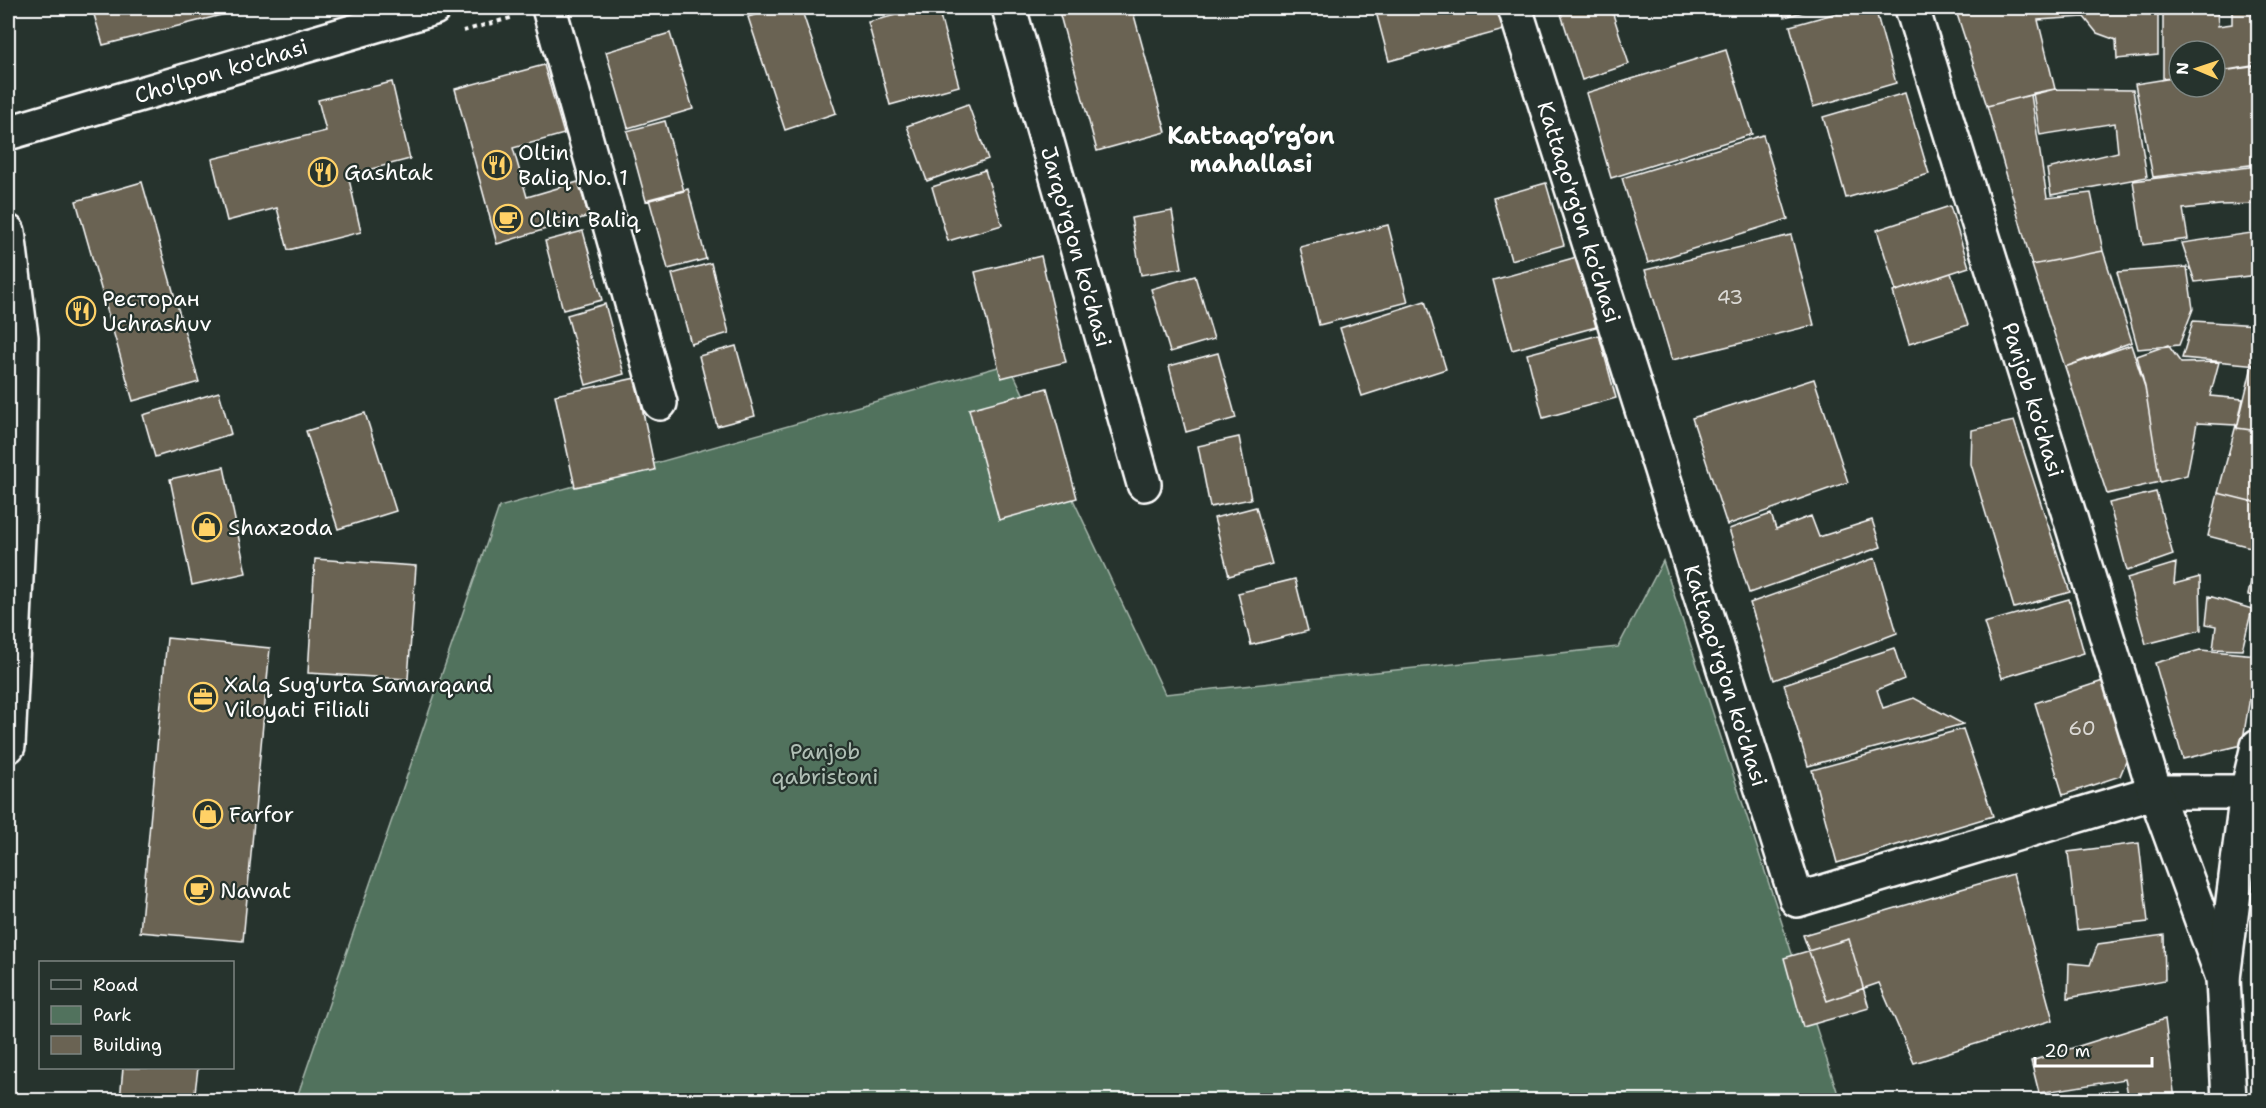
<svg xmlns="http://www.w3.org/2000/svg" width="2266" height="1108" viewBox="0 0 2266 1108" font-family="'Shantell Sans',sans-serif">
<style>
.green{fill:#51725d;stroke:#a8b8ae;stroke-width:1.5}
.building{fill:#6a6353;stroke:#fff;stroke-width:1.5}
.lines{fill:none;stroke-linecap:round;stroke-linejoin:round}
.street-casing{stroke:#fff;stroke-width:38}
.secondary-casing{stroke:#fff;stroke-width:38}
.path{stroke:#fff;stroke-width:4;stroke-dasharray:4.5 4.5;stroke-linecap:butt}
.street{stroke:#26332d;stroke-width:33}
.secondary{stroke:#26332d;stroke-width:33}
.labels{text-anchor:middle;dominant-baseline:central;stroke-width:4.5;stroke-linejoin:round;paint-order:stroke}
.number-label{font-size:20px;fill:#dad8d4}
.street-label{font-size:22px;fill:#fff;stroke:#26332d}
.poi-label{font-size:22px;fill:#fff;stroke:#26332d;text-anchor:start}
.park-label{font-size:22px;fill:#b1c0b6;stroke:#26332d}
.neighbourhood-label{font-size:24px;font-weight:bold;fill:#fff;stroke:#26332d}
</style>
<rect width="100%" height="100%" fill="#26332d"/>
<filter id="ink" filterUnits="userSpaceOnUse"><feTurbulence type="fractalNoise" baseFrequency=".0167" numOctaves="2"/><feDisplacementMap in="SourceGraphic" scale="12" xChannelSelector="R" yChannelSelector="G"/><feConvolveMatrix kernelMatrix="1 2 1 2 8 2 1 2 1" color-interpolation-filters="sRGB"/></filter>
<g filter="url(#ink)">
<!-- green -->
<path class="green" d="M1009,364L1165,694L1618,647L1663,561L1840,1100H296L499,507Z"/>
<!-- building -->
<path class="building" d="M92,8H249L103,45Z
M777,8H801L836,113L785,130L748,17Z
M924,8H938L959,86L890,105L868,22Z
M1058,8H1132L1166,132L1097,151Z
M1375,8H1498L1504,30L1389,61Z
M1580,8H1611L1629,64L1582,80L1561,14Z
M1781,8H1818L1784,17Z
M1855,8H1875L1896,83L1813,107L1790,26Z
M1955,8H2158V55L2117,59L2116,40L2097,33L2084,17L2038,20L2055,89L1987,106Z
M2163,8H2217L2218,26L2232,24V8H2252V15H2258V65L2215,72V51H2179V77L2163,79Z
M670,33L693,109L628,128L606,52Z
M1726,50L1752,134L1611,178L1586,93Z
M544,65L564,134L513,148L527,197L578,182L589,216L497,244L455,89Z
M2258,66V164L2153,177L2135,84L2179,77V87H2215V72Z
M392,82L410,159L348,175L361,232L288,250L277,208L227,221L212,159L326,131L318,100Z
M2055,89L2133,90L2147,177L2051,195L2047,169L2118,152L2115,123L2040,135L2033,93Z
M1905,93L1929,174L1846,198L1823,117Z
M2031,95L2047,198L2091,193L2103,251L2032,265L1987,106Z
M968,104L988,159L927,181L907,126Z
M665,121L684,191L646,201L627,131Z
M1763,135L1788,219L1648,263L1622,178Z
M2258,166V204L2220,205L2183,209L2188,239L2143,245L2133,181Z
M985,170L1002,225L948,241L932,187Z
M142,182L199,382L133,401L76,201Z
M1546,183L1564,245L1511,260L1493,198Z
M688,189L706,259L668,269L649,199Z
M1950,206L1969,267L1896,291L1877,230Z
M1172,211L1182,268L1141,275L1131,218Z
M1388,225L1408,302L1319,325L1300,247Z
M583,231L602,300L563,310L545,241Z
M2258,232V275L2195,282L2182,243Z
M1791,235L1814,325L1672,360L1645,270Z
M2103,251L2132,342L2065,367L2032,265Z
M1041,256L1066,362L1001,378L975,272Z
M1577,257L1596,327L1512,350L1493,280Z
M711,263L729,333L691,344L672,274Z
M2187,267L2193,309L2179,345L2138,349L2117,272Z
M1951,273L1968,325L1909,344L1893,292Z
M1195,276L1214,339L1170,352L1151,289Z
M1425,301L1446,369L1362,396L1340,328Z
M605,304L624,374L586,385L567,315Z
M2193,321L2258,325V365L2182,358Z
M1599,335L1616,398L1543,418L1527,354Z
M2131,345L2145,387L2160,482L2107,494L2065,367Z
M2168,345L2181,363L2219,362L2210,396L2243,399L2237,428L2236,425L2197,423L2187,475L2160,482L2145,387L2137,356Z
M736,346L755,416L717,426L699,356Z
M1218,353L1236,418L1186,432L1169,366Z
M2252,366L2258,367V431L2237,428Z
M636,378L655,470L575,487L555,395Z
M1814,379L1848,482L1727,525L1692,418Z
M1047,388L1077,498L999,520L969,409Z
M219,392L231,434L155,457L143,415Z
M365,413L396,511L338,529L306,431Z
M2014,421L2070,592L2014,608L1971,464L1972,430Z
M2236,425L2237,428L2258,431V503L2218,493Z
M1239,437L1251,499L1210,507L1198,446Z
M224,467L246,573L192,585L170,479Z
M2156,492L2173,555L2127,571L2109,503Z
M2218,493L2258,503V549L2208,536Z
M1256,507L1272,564L1229,576L1214,518Z
M1771,514L1776,529L1811,516L1819,537L1872,520L1881,547L1749,593L1729,529Z
M2258,550V597L2248,595Z
M1875,558L1897,633L1774,680L1750,603Z
M315,559L416,566L408,679L308,673Z
M2176,563L2174,584L2200,577L2201,630L2146,644L2127,578Z
M1295,579L1308,631L1251,645L1238,593Z
M2209,596L2252,609L2242,650L2213,649L2216,626L2206,624Z
M2069,599L2084,653L2002,678L1984,623Z
M167,638L270,648L243,941L140,932Z
M1894,648L1904,679L1877,690L1883,708L1914,698L1963,724L1808,766L1784,684Z
M2200,650L2257,655L2242,745L2183,759L2155,663Z
M2103,681L2130,752L2120,776L2063,795L2035,703Z
M1963,729L1993,816L1837,863L1812,770Z
M2139,843L2148,922L2077,930L2068,852Z
M2013,874L2053,1020L1914,1063L1879,983L1827,1001L1803,935Z
M2164,935L2165,980L2068,998L2069,963L2090,965L2098,944Z
M1849,939L1869,1008L1803,1027L1784,958Z
M2165,1019L2175,1100H2129L2125,1079L2039,1093L2031,1061Z
M123,1068H198L194,1100H120Z
M2117,1090L2119,1100H2052Z"/>
<g class="lines">
<!-- street casing -->
<g class="street-casing">
<g id="street">
<path d="M549,8L660,403"/>
<path id="s1" d="M1009,8L1144,484"/>
<path id="s2" d="M1515,8L1797,900L2155,792H2247"/>
<path id="s3" d="M1912,8L2155,792L2223,978"/>
</g>
</g>
<!-- secondary casing -->
<g class="secondary-casing">
<g id="secondary">
<path id="s4" d="M8,133L434,8"/>
<path d="M8,232L21,337L19,516L8,746"/>
<path d="M2229,1100L2223,978L2247,792L2258,746"/>
</g>
</g>
<!-- path -->
<path class="path" d="M463,31L514,17"/>
<!-- street -->
<use href="#street" class="street"/>
<!-- secondary -->
<use href="#secondary" class="secondary"/>
</g>
</g>
<!-- icons -->
<defs>
<g id="restaurant-ring" transform="scale(1.5)"><circle r="9.5" fill="#26332d" stroke="#ffd166" stroke-width="1.5"/><path d="M-5-6h1v4h1v-4h1v4h1v-4h1v5L-1.5 .5V6h-2V.5L-5-1ZM5-6V6H3V1.5H1.5Q1.5-4 5-6Z" fill="#ffd166"/></g>
<g id="cafe-ring" transform="scale(1.5)"><circle r="9.5" fill="#26332d" stroke="#ffd166" stroke-width="1.5"/><path d="M-5.5-4.5H6V0H3Q3 3.5 0 3.5H-2.5Q-5.5 3.5-5.5 0ZM3-3.2v2h1.7v-2ZM-6 4.5H4V6H-6Z" fill="#ffd166"/></g>
<g id="shop-ring" transform="scale(1.5)"><circle r="9.5" fill="#26332d" stroke="#ffd166" stroke-width="1.5"/><path d="M-5-2.5h2.3a2.7 3.5 0 0 1 5.4 0H5L5.5 6h-11ZM-1.5-2.5h3a1.5 2.3 0 0 0-3 0Z" fill="#ffd166"/></g>
<g id="office-ring" transform="scale(1.5)"><circle r="9.5" fill="#26332d" stroke="#ffd166" stroke-width="1.5"/><path d="M-6-3h4V-5.5h4V-3h4V5H-6ZM-1-4.5V-3h2v-1.5ZM-6 0V1H6V0Z" fill="#ffd166"/></g>
</defs>
<g fill-rule="evenodd">
<use href="#restaurant-ring" x="497" y="165"/>
<use href="#restaurant-ring" x="323" y="172"/>
<use href="#cafe-ring" x="508" y="219"/>
<use href="#restaurant-ring" x="81" y="311"/>
<use href="#shop-ring" x="207" y="527"/>
<use href="#office-ring" x="203" y="697"/>
<use href="#shop-ring" x="208" y="814"/>
<use href="#cafe-ring" x="199" y="890"/>
</g>
<g class="labels">
<!-- number labels -->
<g class="number-label">
<text x="1730" y="297">43</text>
<text x="2082" y="728">60</text>
</g>
<!-- street labels -->
<g class="street-label">
<text stroke="none"><textPath href="#s4" startOffset="222">Cho'lpon ko'chasi</textPath></text>
<text stroke="none"><textPath href="#s2" startOffset="214">Kattaqo'rg'on ko'chasi</textPath></text>
<text stroke="none"><textPath href="#s1" startOffset="248">Jarqo'rg'on ko'chasi</textPath></text>
<text stroke="none"><textPath href="#s3" startOffset="410">Panjob ko'chasi</textPath></text>
<text stroke="none"><textPath href="#s2" startOffset="700">Kattaqo'rg'on ko'chasi</textPath></text>
</g>
<!-- poi labels -->
<g class="poi-label">
<text x="518" y="152">Oltin<tspan x="518" dy="25">Baliq No. 1</tspan></text>
<text x="344" y="172">Gashtak</text>
<text x="529" y="219">Oltin Baliq</text>
<text x="102" y="298">Ресторан<tspan x="102" dy="25">Uchrashuv</tspan></text>
<text x="228" y="527">Shaxzoda</text>
<text x="224" y="684">Xalq Sug'urta Samarqand<tspan x="224" dy="25">Viloyati Filiali</tspan></text>
<text x="229" y="814">Farfor</text>
<text x="220" y="890">Nawat</text>
</g>
<!-- park labels -->
<g class="park-label">
<text x="825" y="751">Panjob<tspan x="825" dy="25">qabristoni</tspan></text>
</g>
<!-- neighbourhood labels -->
<g class="neighbourhood-label">
<text x="1251" y="136">Kattaqo‘rg‘on<tspan x="1251" dy="28">mahallasi</tspan></text>
</g>
</g>
<!-- margin -->
<rect width="2266" height="1108" fill="none" stroke="#26332d" stroke-width="30"/>
<rect x="15" y="15" width="2236" height="1078" fill="none" stroke="#fff" stroke-width="2" filter="url(#ink)"/>
<!-- legend -->
<rect x="39" y="961" width="195" height="108" fill="#26332d" stroke="#7d8581" stroke-width="1.5"/>
<rect x="51" y="980" width="30" height="9" fill="#26332d" stroke="#7d8581" stroke-width="1.5"/>
<text x="93" y="991" font-size="18" fill="#ffffff">Road</text>
<rect x="51" y="1006" width="30" height="18" fill="#51725d" stroke="#7d8581" stroke-width="1.5"/>
<text x="93" y="1021" font-size="18" fill="#ffffff">Park</text>
<rect x="51" y="1036" width="30" height="18" fill="#6a6353" stroke="#7d8581" stroke-width="1.5"/>
<text x="93" y="1051" font-size="18" fill="#ffffff">Building</text>
<!-- north arrow -->
<g transform="translate(2197 69) rotate(272)"><circle r="28" fill="#26332d" stroke="#7d8581" stroke-width="1.5"/>
<path d="M0-4.5L10 22L0 15L-10 22Z" fill="#ffd166"/>
<text y="-9" font-size="16" font-weight="bold" text-anchor="middle" fill="#ffffff">N</text>
</g>
<!-- scale -->
<path d="M2035 1057v9h117v-9" fill="none" stroke="#ffffff" stroke-width="3"/>
<text x="2044" y="1057" font-size="18" fill="#ffffff" stroke="#26332d" stroke-width="4.5" paint-order="stroke">20 m</text>
</svg>
